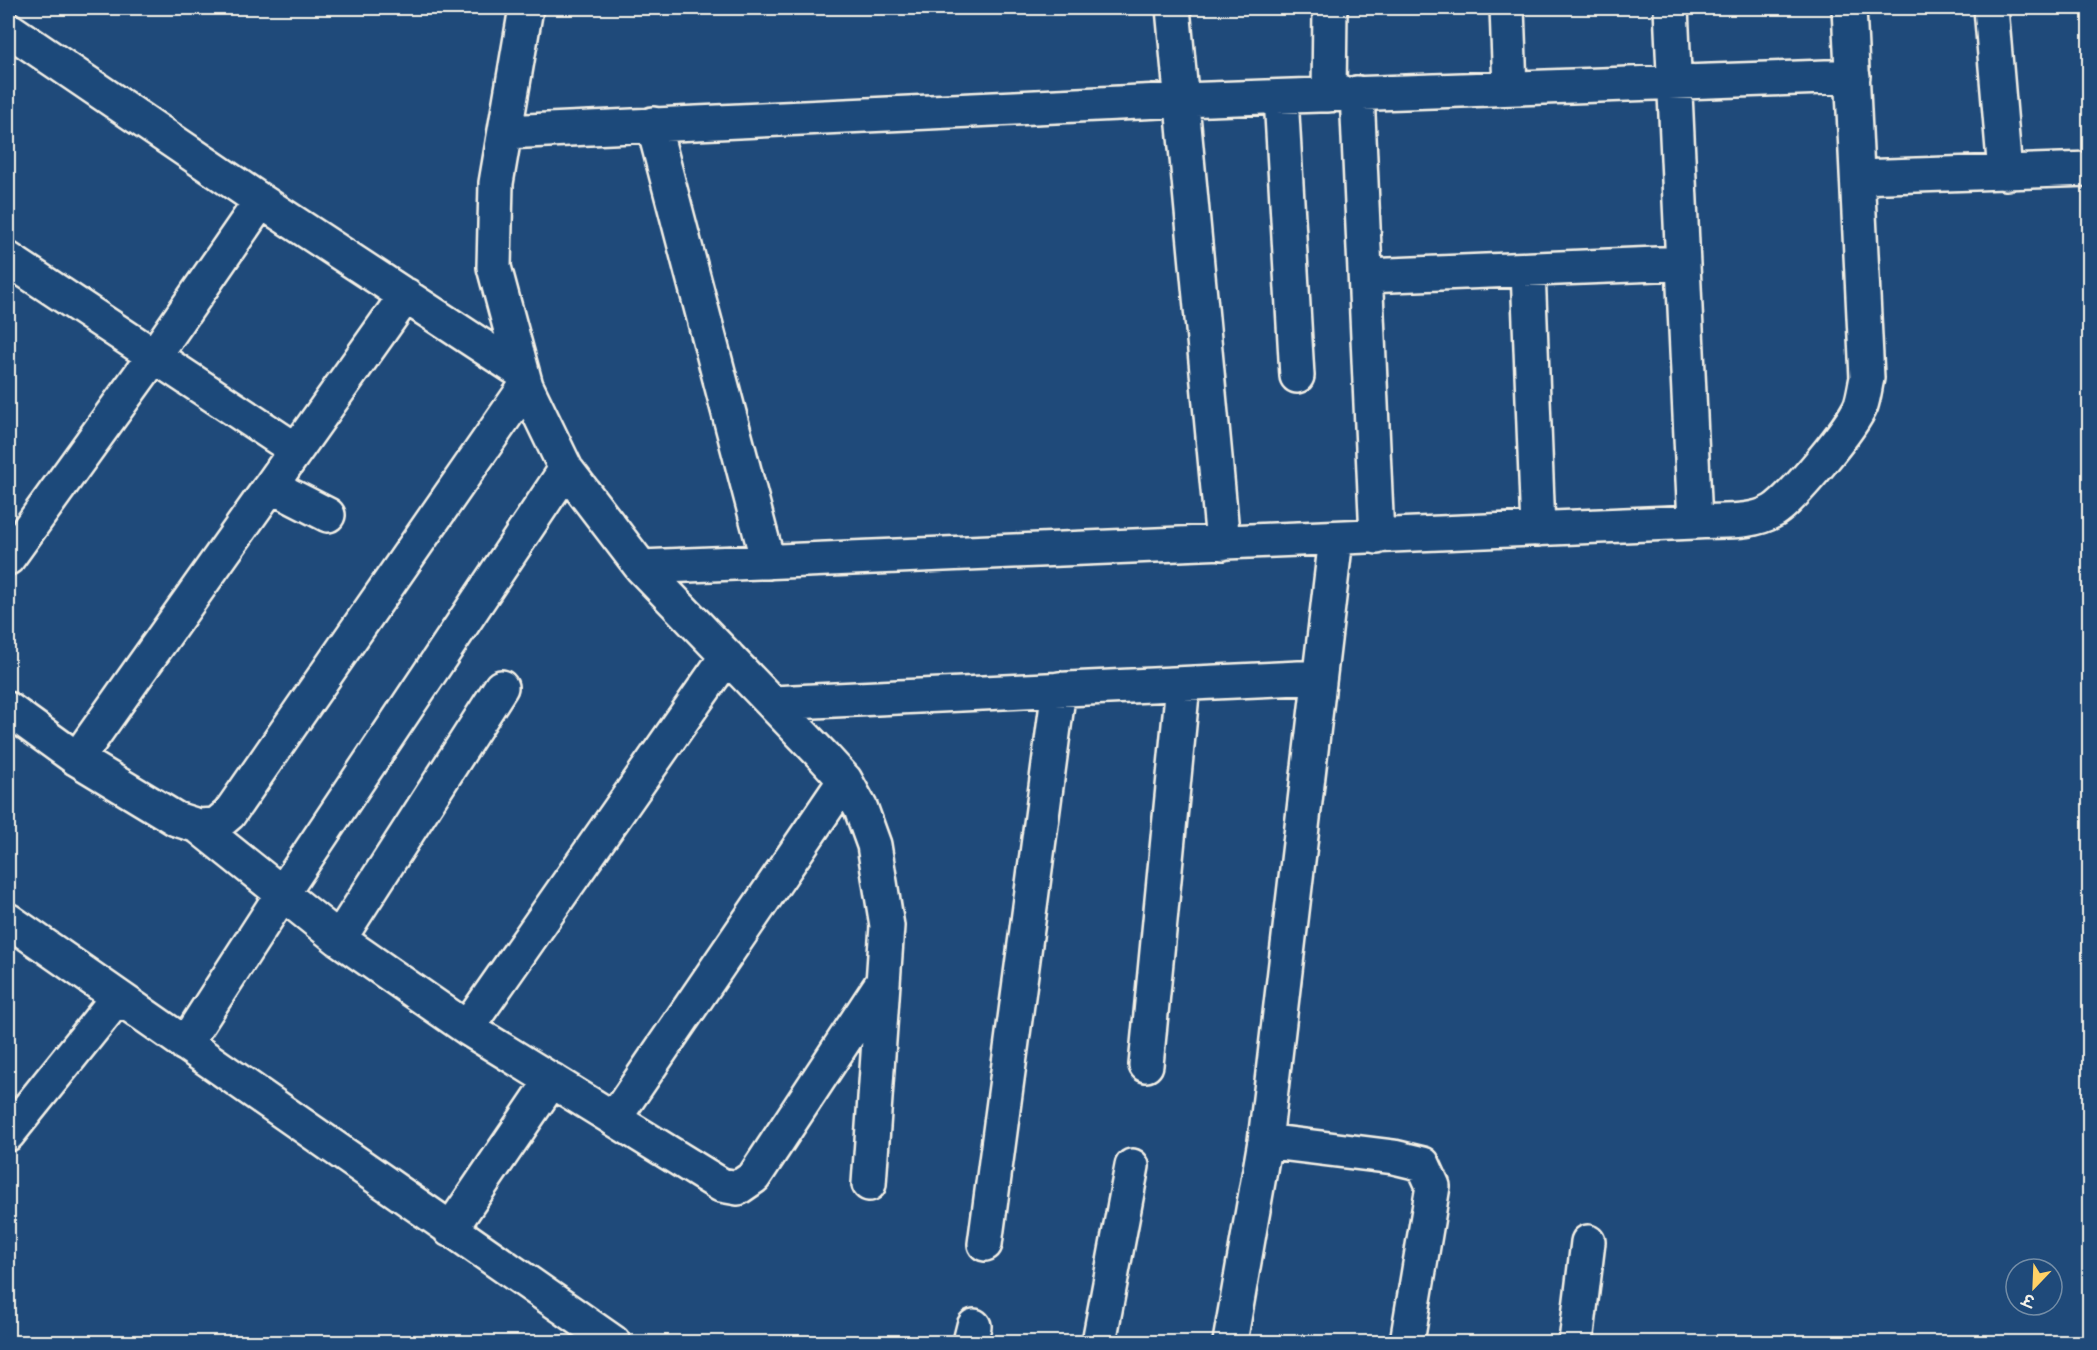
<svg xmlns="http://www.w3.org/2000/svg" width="2097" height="1350" viewBox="0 0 2097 1350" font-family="'Comic Neue','Playpen Sans Deva',sans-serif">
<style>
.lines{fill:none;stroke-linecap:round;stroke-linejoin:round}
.minor-casing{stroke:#f4f1e8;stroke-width:38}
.minor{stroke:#1f4a7a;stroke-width:33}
</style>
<rect width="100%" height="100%" fill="#1f4a7a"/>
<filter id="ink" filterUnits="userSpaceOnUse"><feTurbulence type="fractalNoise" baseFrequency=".0167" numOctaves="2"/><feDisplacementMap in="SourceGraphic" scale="12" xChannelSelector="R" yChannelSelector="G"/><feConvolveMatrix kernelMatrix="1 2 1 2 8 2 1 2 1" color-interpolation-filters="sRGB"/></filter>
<g filter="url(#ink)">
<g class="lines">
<!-- minor casing -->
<g class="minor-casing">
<path id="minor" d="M526,8L496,183L494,267L526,386L566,469L641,567L824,757L845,780L861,809L874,845L887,926L869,1184
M1173,8L1223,543
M1507,8L1510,88
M1671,8L1695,522
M1991,8L2005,173
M8,29L261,201L520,371
M1357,93L1377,537
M1329,95L1330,8
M1281,97L1297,376
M653,124L768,562
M505,132L1182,100L1853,76
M1858,177L2090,169
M8,259L296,450
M1528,270L1538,529
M1366,276L1682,263
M271,486L328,515
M8,558L154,356L261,201
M641,567L1695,522C1720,520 1751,524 1773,511C1792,500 1853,426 1861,405C1864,396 1865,386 1867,378L1849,8
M772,703L1319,677
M8,709L77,759L176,819L198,826L216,825L229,814L526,386
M77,759L406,295
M198,826L339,939L467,1028L721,1185L738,1188L754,1177L882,983
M8,920L613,1342
M339,939L501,687
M467,1028L727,656
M185,1044L282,894L566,469
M1146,1065L1183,684
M614,1119L845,780
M8,1134L118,997
M1265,1141L1394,1157L1423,1164L1433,1186L1407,1342
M450,1230L552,1080
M985,1244L1059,689
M970,1342L974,1326
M1099,1342L1132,1166
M1230,1342L1265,1141L1336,538
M1576,1342L1588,1242"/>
</g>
<!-- minor -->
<use href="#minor" class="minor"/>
</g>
</g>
<!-- margin -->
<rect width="2097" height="1350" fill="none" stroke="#1f4a7a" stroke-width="30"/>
<rect x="15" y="15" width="2067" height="1320" fill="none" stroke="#f4f1e8" stroke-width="2" filter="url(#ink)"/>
<!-- north arrow -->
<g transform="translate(2034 1287) rotate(203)"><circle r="28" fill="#1f4a7a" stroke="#748da6" stroke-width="1.5"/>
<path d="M0-4.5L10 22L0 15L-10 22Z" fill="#ffd166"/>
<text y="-9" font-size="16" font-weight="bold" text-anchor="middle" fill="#f4f1e8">उ</text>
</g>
</svg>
